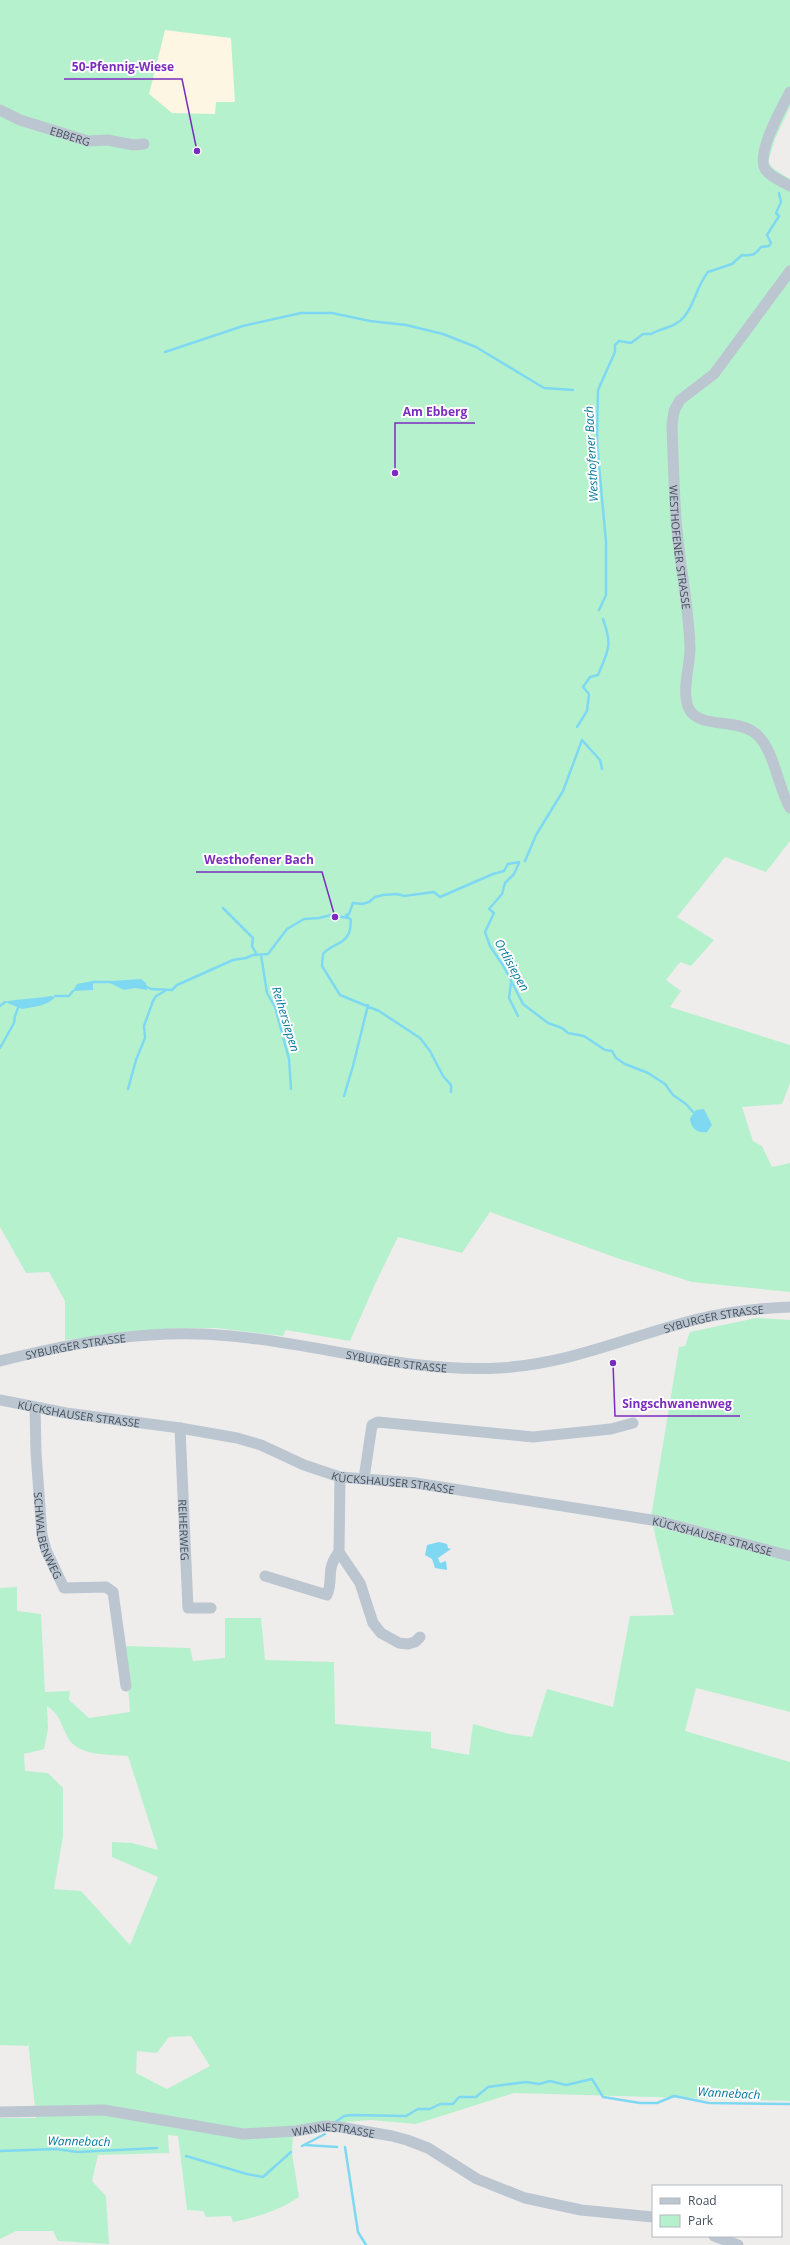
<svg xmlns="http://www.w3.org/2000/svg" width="790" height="2245" viewBox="0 0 790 2245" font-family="'Open Sans',sans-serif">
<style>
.commercial{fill:#fdf6e2}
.green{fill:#b6f1ce;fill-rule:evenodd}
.water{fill:#7fd8f2}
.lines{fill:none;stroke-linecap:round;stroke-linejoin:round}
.stream{stroke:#7fd8f2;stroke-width:2.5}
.minor{stroke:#bbc6d0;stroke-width:11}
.labels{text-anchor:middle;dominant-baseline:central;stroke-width:4;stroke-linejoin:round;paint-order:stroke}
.street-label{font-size:11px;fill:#434f5b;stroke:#fff}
.water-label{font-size:12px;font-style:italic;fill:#047b9f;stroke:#fff}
.leader{fill:none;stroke:#7b2cbf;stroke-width:1.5}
.callout-dot{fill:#7b2cbf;stroke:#fff;stroke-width:1.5}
.callout-label{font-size:12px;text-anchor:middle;font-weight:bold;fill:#7b2cbf;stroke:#fff;stroke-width:4;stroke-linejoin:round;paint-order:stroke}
</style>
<rect width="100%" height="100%" fill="#efecec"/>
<!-- commercial -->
<path class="commercial" d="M165,30L231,38L236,115L153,168L171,113L149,94Z"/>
<!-- green -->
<path class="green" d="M0,0H790V107L775,139L768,162L774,169L790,179V841L766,872L725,857L677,917L714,940L691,966L680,962L666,980L681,991L670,1007L790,1045V1083L782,1104L742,1107L753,1141L762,1146L772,1167L790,1163V1292L692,1282L614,1257L490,1212L462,1253L398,1237L376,1282L350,1341L286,1330L283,1336L216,1328L162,1329L65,1340V1301L49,1272L26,1273L0,1227ZM165,30L231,38L235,102H216L215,114L172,113L149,94Z
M756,1318L790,1320V1712L696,1688L685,1731L790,1762V2101L514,2093L416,2124L371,2120L240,2130L293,2135L292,2153L299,2197C278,2211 257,2217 233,2222L231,2216L206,2217L203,2211L187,2210L178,2136L168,2135L169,2153L98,2155L92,2181L106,2196L109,2244L58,2241L53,2231H16L0,2239V2118H36L28,2040V2046L0,2045V1588L17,1587V1611L41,1614L45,1692L70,1691L69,1700L89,1718L130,1712L125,1646L190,1648L193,1661L225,1658V1618H261L265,1660L334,1662L335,1724L431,1732V1748L469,1755L473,1724L509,1734L532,1737L547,1689L613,1707L630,1616L674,1615L653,1526L753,1550L755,1543L691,1524L651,1517L679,1347L685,1346L690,1332ZM47,1706C60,1715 60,1722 67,1736C77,1757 108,1754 128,1756L158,1850L132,1843L112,1842V1857L158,1877L130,1945L81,1891L54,1889L63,1836V1788L48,1773L25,1771L24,1754L44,1749L48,1729ZM191,2036L210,2066L167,2089L136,2073L137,2051L157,2053L169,2037Z"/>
<!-- water -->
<path class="water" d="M141,979L146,983L147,990L135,988L124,990L110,983L112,981Z
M93,981V990L73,991L77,984Z
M50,996L55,997C48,1006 32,1007 22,1009L5,1002C7,1000 42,998 50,996Z
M704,1109L712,1125L707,1132C697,1134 690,1127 690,1118L696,1110Z
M439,1542L447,1544L448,1548L451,1549L438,1558L440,1563L446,1561L447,1570L435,1568L432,1559L425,1555L427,1545Z"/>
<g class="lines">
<!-- stream -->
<path class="stream" d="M165,352L243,326L301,313H332L370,321L406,325L443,334L476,347L544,388L573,390
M599,610L606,595V542L597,443L598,390L615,352V345L619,341L631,343L643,334H651C661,328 675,328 684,317C695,304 697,285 708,272L732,264L742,255C752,256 755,255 761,247L769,246L771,243L767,235L779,216L776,213L781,202L779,193
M577,727L587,711L589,694L583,687L590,677L598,675C608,650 613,647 603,619
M525,861L536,835L563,791L582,740L600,760L602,769
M519,863L514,874L505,883L502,894L489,909L494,913L485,932L490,946L504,967L523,1004L548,1023L562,1028L568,1033L584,1036L605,1050L612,1051L616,1058L625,1064L648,1073L665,1084L673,1095L686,1104L693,1112
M223,908L253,938L252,946L257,955
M348,917L351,920C350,924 351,929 349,933C344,945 331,944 323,954L322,966L340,995L379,1011L420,1038L430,1051L443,1076L451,1085V1092
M261,955L267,993L275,1007L289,1059L291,1089
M93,982H111
M511,983L509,998L518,1016
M147,987L151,989L172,990L177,985L233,960L246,958L253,955L268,954L287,929L304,919L319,918L331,915L348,918L346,915L349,914L353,903L362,904L369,902L375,897L383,895L397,894L404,896L434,892L440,897L493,874L504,871L508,864L519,862
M55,996H69L73,991
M0,1006L5,1002
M0,1048L14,1023L15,1016L18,1008
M128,1089L136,1060L145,1038L144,1026L153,1001L156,996L165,991
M344,1096L353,1066L368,1005
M334,2123L344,2116L351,2115L406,2116L418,2109H430L440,2104H453L459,2097H476L488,2087L526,2082L539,2084L550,2081L566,2085L592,2079L603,2097L640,2103H657L674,2096L709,2103L790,2104
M305,2145L337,2147
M302,2146L325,2134
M345,2147L358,2232L366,2245
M0,2151L56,2149L78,2152L157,2148
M186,2156L247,2174L263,2177L291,2152"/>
<!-- minor -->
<g class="minor">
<path d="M790,92C782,107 756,153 765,169C770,177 782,181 790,186"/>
<path id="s1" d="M0,110L20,120L88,141L108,140L133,145L144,144"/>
<path id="s2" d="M790,271L714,374L680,400L674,411L672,425C673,456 674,488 676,519C679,562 689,605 690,649C690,666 681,692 689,709C699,728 733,719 752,731C774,744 777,786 790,808"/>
<path id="s3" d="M0,1361C76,1342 152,1328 231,1336C321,1344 408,1373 499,1368C570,1364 627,1337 694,1320C726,1312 758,1308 790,1307"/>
<path id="s4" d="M0,1400L66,1413L180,1428L237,1438L261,1445L304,1465L340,1477L415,1483L658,1521L790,1556"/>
<path id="s5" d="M35,1407L36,1453L42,1535L46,1550L64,1588L106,1587L113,1592L126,1686"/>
<path id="s6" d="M180,1428L188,1608H211"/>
<path d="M340,1477L339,1552L360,1583L373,1623L381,1633L399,1643L408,1644L415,1642L420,1637"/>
<path d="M364,1478L372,1425L378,1422L533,1437L611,1429L633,1423"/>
<path d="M265,1576L327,1595C334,1578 325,1570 339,1552"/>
<path id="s7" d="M0,2112L104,2110L243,2134L296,2131L325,2126L340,2127L392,2136L407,2140L428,2148L477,2179L525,2198L581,2210L653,2217"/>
<path d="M714,2236L738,2245"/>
</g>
</g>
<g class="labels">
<!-- street labels -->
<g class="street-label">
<text stroke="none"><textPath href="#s1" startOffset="75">EBBERG</textPath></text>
<text stroke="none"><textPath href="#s2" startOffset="320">WESTHOFENER STRASSE</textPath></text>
<text stroke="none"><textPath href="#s3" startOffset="725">SYBURGER STRASSE</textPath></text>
<text stroke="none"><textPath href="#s3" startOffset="77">SYBURGER STRASSE</textPath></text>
<text stroke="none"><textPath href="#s3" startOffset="401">SYBURGER STRASSE</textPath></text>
<text stroke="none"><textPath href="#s4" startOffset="80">KÜCKSHAUSER STRASSE</textPath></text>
<text stroke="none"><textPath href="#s4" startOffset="404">KÜCKSHAUSER STRASSE</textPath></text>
<text stroke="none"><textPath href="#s6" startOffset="102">REIHERWEG</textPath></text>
<text stroke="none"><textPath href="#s5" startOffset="130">SCHWALBENWEG</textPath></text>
<text stroke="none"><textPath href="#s4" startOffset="728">KÜCKSHAUSER STRASSE</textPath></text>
<text stroke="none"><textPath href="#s7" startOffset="336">WANNESTRASSE</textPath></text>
</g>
<!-- water labels -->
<g class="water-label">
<text transform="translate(591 454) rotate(-93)">Westhofener Bach</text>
<text transform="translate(512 965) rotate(61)">Ortlisiepen</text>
<text transform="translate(286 1019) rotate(73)">Reihersiepen</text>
<text transform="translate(729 2093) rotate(3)">Wannebach</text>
<text transform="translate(79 2141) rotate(1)">Wannebach</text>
</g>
</g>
<!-- callouts -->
<path class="leader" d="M197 151L182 79H64M395 473L395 423H475M335 917L322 872H196M613 1363L615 1416H740"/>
<g class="callout-dot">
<circle cx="197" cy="151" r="4"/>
<circle cx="395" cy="473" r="4"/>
<circle cx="335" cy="917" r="4"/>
<circle cx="613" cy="1363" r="4"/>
</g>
<g class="callout-label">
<text x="123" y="71">50-Pfennig-Wiese</text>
<text x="435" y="416">Am Ebberg</text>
<text x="259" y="864">Westhofener Bach</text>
<text x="677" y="1408">Singschwanenweg</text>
</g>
<!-- legend -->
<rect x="652" y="2185" width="130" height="52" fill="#ffffff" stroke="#b4b9bd"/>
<rect x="660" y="2198" width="20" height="6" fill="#bbc6d0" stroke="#b4b9bd"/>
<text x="688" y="2205" font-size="12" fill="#434f5b">Road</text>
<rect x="660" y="2215" width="20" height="12" fill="#b6f1ce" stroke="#b4b9bd"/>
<text x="688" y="2225" font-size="12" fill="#434f5b">Park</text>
</svg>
